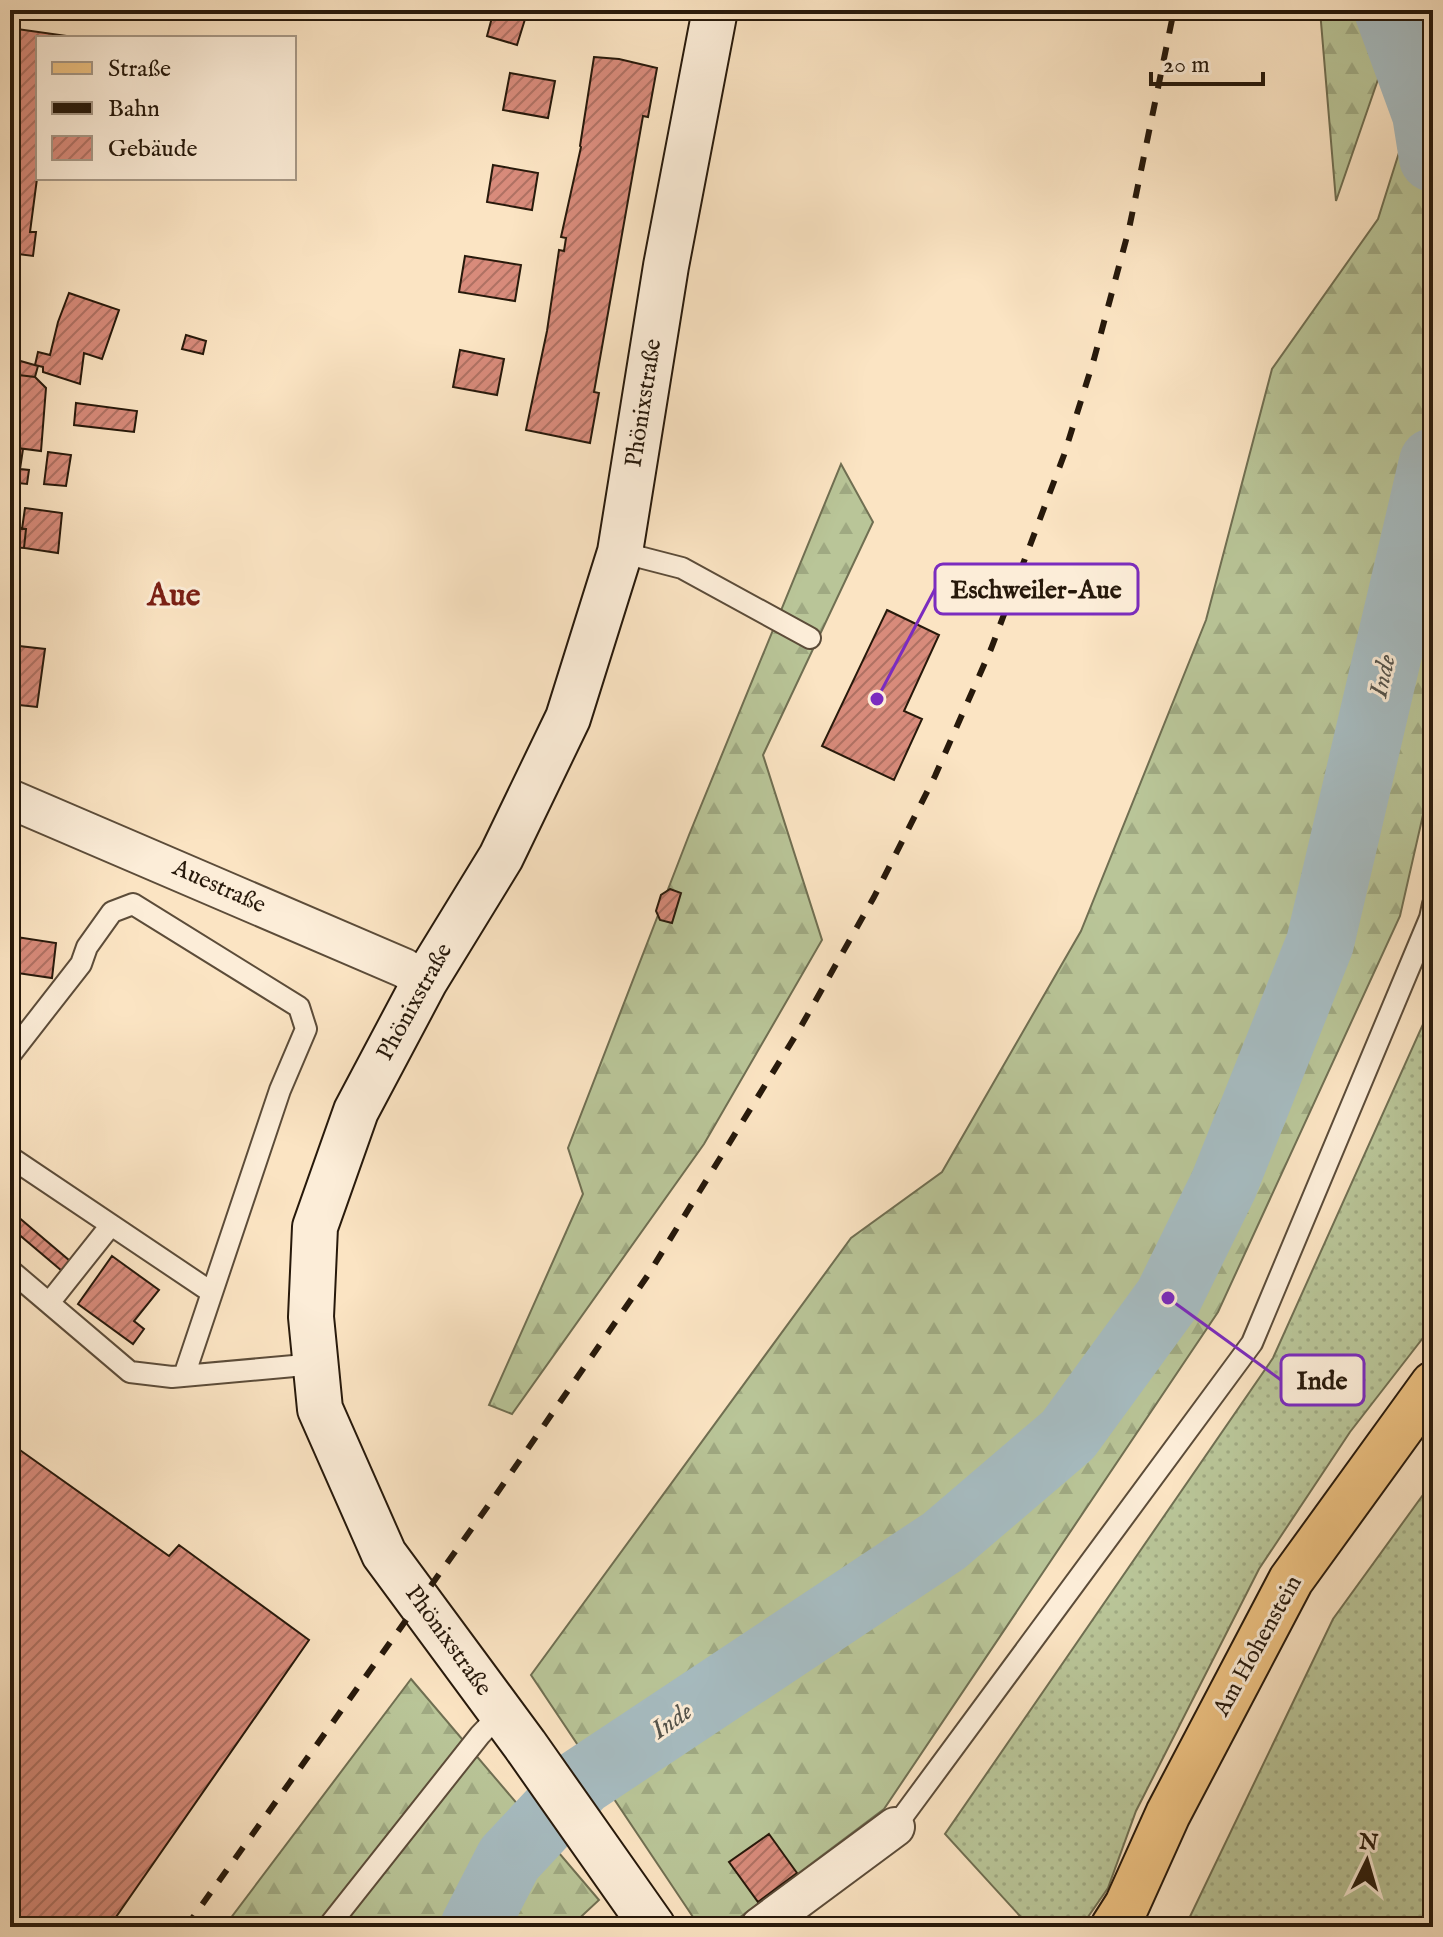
<svg xmlns="http://www.w3.org/2000/svg" width="1443" height="1937" viewBox="0 0 1443 1937" font-family="'IM FELL English',serif">
<style>
.grass{fill:url(#grass-dots);stroke:#706f52;stroke-width:2}
.forest{fill:url(#forest-firs);stroke:#706f52;stroke-width:2}
.lines{fill:none;stroke-linecap:round;stroke-linejoin:round}
.river{stroke:#a6bbc0;stroke-width:68}
.building{fill:url(#building-hatch);stroke:#27190b;stroke-width:2}
.service-casing{stroke:#5c4c39;stroke-width:24}
.minor-casing{stroke:#5c4c39;stroke-width:42}
.secondary-casing{stroke:#27190b;stroke-width:48}
.primary-casing{stroke:#27190b;stroke-width:48}
.service{stroke:#fcedd8;stroke-width:20}
.minor{stroke:#fcedd8;stroke-width:38}
.secondary{stroke:#fcedd8;stroke-width:44}
.primary{stroke:#eec282;stroke-width:44}
.rail{stroke:#27190b;stroke-width:6;stroke-dasharray:14 14;stroke-linecap:butt}
.labels{text-anchor:middle;dominant-baseline:central;stroke-width:6;stroke-linejoin:round;paint-order:stroke}
.street-label{font-size:24px;fill:#27190b;stroke:#fcedd8}
.water-label{font-size:26px;font-style:italic;fill:#53524a;stroke:#fcedd8}
.district-label{font-size:32px;font-weight:bold;fill:#7a1f14;stroke:#fcedd8}
.leader{fill:none;stroke:#7b2cbf;stroke-width:3}
.callout-dot{fill:#7b2cbf;stroke:#fcedd8;stroke-width:3}
.callout{fill:#fcedd8;stroke:#7b2cbf;stroke-width:3}
.callout-label{font-size:26px;text-anchor:middle;font-weight:bold;fill:#27190b}
</style>
<defs>
<pattern id="grass-dots" width="8" height="8" patternUnits="userSpaceOnUse" patternTransform="scale(2)"><rect width="8" height="8" fill="#b9c598"/><path d="M2 2h.1M6 6h.1" fill="none" stroke="#9fa982" stroke-width="1.8" stroke-linecap="round"/></pattern>
<pattern id="forest-firs" width="22" height="20" patternUnits="userSpaceOnUse" patternTransform="scale(2)"><rect width="22" height="20" fill="#b9c598"/><path d="M5 1l3.5 6h-7zM16 11l3.5 6h-7z" fill="#9fa982"/></pattern>
<pattern id="building-hatch" width="6" height="6" patternUnits="userSpaceOnUse" patternTransform="scale(2)"><rect width="6" height="6" fill="#d88b7b"/><path d="M-1 1l2-2M0 6l6-6M5 7l2-2" fill="none" stroke="#af7163"/></pattern>
</defs>
<rect width="100%" height="100%" fill="#fbe4c3"/>
<filter id="stains"><feTurbulence type="fractalNoise" baseFrequency=".0025" numOctaves="4"/><feColorMatrix values="0 0 0 0 .2 0 0 0 0 .09 0 0 0 0 .02 0 0 0 .5 -.17"/></filter>
<radialGradient id="worn" r=".72"><stop offset=".6" stop-color="#630" stop-opacity="0"/><stop offset="1" stop-color="#630" stop-opacity=".3"/></radialGradient>
<!-- grass -->
<path class="grass" d="M1433,1002V1325L1350,1432L1259,1569L1136,1811L1108,1888L1081,1927H1030L945,1834L1273,1358Z
M1433,1481V1927H1185L1333,1619Z"/>
<!-- forest -->
<path class="forest" d="M1320,10H1402L1336,201Z
M1433,45V771L1400,916L1218,1312L884,1809L727,1927H717L695,1920L531,1675L851,1238L942,1172L1081,931L1206,620L1272,369L1378,219Z
M841,464L873,522L763,755L822,940L704,1144L512,1414L489,1405L583,1194L568,1148L689,835Z
M411,1679L599,1900L570,1927H224Z"/>
<g class="lines">
<!-- river -->
<path class="river" d="M1388,10L1426,114L1433,158
M474,1927L509,1859L581,1782L944,1541L1068,1435L1168,1298L1224,1184L1320,943L1433,462"/>
</g>
<!-- building -->
<path class="building" d="M494,10H507L526,16L517,45L487,36Z
M17,29L67,36L66,38H38V171L30,232H36L33,256L10,253V84Z
M594,57L619,59L657,68L648,117L643,116L594,392L599,393L590,443L526,430L547,331L559,250L564,251L566,238L561,237L581,147L580,146Z
M510,73L555,81L548,118L503,110Z
M493,165L538,173L532,210L487,202Z
M465,256L521,265L515,301L459,292Z
M69,293L119,310L102,359L84,353L80,384L43,372V367L35,365L38,352L50,355L58,322Z
M186,335L206,341L203,354L182,349Z
M460,350L504,359L497,395L453,387Z
M10,358L38,366L35,377L10,374Z
M10,374L35,377L46,388L41,451L10,447Z
M76,403L137,411L134,432L74,425Z
M10,447L23,449L20,469L29,470L27,484L18,483L15,507H10Z
M48,452L71,455L66,486L44,484Z
M25,508L62,513L58,553L24,548L26,529H22Z
M10,527L26,529L24,548L10,547Z
M10,547L20,548L15,582L10,581Z
M887,610L939,635L904,711L922,719L894,780L822,746Z
M10,645L45,649L37,707L10,704Z
M670,889L681,893L672,923L660,920L656,911L661,895Z
M10,936L56,943L52,978L10,972Z
M10,1210L70,1261L62,1271L10,1227Z
M112,1256L159,1290L134,1321L144,1329L133,1344L78,1304Z
M10,1443L169,1556L179,1545L309,1640L109,1927H10Z
M769,1834L797,1873L758,1902L729,1862Z"/>
<g class="lines">
<!-- service casing -->
<g class="service-casing">
<path id="service" d="M620,552L682,568L810,638
M10,1055L81,964L87,947L112,912L133,904L299,1007L306,1029L280,1090L184,1376
M10,1157L211,1292
M10,1270L130,1372L172,1377L316,1364
M49,1303L111,1225
M895,1827L1252,1343L1430,918L1433,904
M328,1927L480,1735L500,1714"/>
</g>
<!-- minor casing -->
<g class="minor-casing">
<path id="minor" d="M10,799L404,968L425,981
M760,1927L895,1827"/>
</g>
<!-- secondary casing -->
<g class="secondary-casing">
<path id="secondary" d="M653,1927L525,1745L384,1554L320,1409L311,1317L315,1227L356,1111L425,981L501,857L568,718L620,552L666,266L715,10"/>
</g>
<!-- primary casing -->
<g class="primary-casing">
<path id="primary" d="M1113,1927L1127,1905L1168,1814L1291,1580L1433,1384"/>
</g>
<!-- service -->
<use href="#service" class="service"/>
<!-- minor -->
<use href="#minor" class="minor"/>
<!-- secondary -->
<use href="#secondary" class="secondary"/>
<!-- primary -->
<use href="#primary" class="primary"/>
<!-- rail -->
<path class="rail" d="M186,1927L493,1499L648,1275L799,1030L874,897L935,776L991,649L1064,455L1094,359L1129,229L1174,10"/>
</g>
<g class="labels">
<!-- street labels -->
<g class="street-label">
<text transform="translate(644 403) rotate(-81)">Phönixstraße</text>
<text transform="translate(219 887) rotate(24)">Auestraße</text>
<text transform="translate(415 1002) rotate(-61)">Phönixstraße</text>
<text transform="translate(448 1641) rotate(54)">Phönixstraße</text>
<text transform="translate(1258 1646) rotate(-61)">Am Hohenstein</text>
</g>
<!-- water labels -->
<g class="water-label">
<text transform="translate(1383 676) rotate(-77)">Inde</text>
<text transform="translate(672 1721) rotate(-34)">Inde</text>
</g>
<!-- district labels -->
<g class="district-label">
<text x="174" y="596">Aue</text>
</g>
</g>
<!-- callouts -->
<path class="leader" d="M877 699L935 589M1168 1298L1281 1380"/>
<g class="callout-dot">
<circle cx="877" cy="699" r="8"/>
<circle cx="1168" cy="1298" r="8"/>
</g>
<g class="callout">
<rect x="935" y="564" width="203" height="50" rx="8"/>
<rect x="1281" y="1355" width="83" height="50" rx="8"/>
</g>
<g class="callout-label">
<text x="1036" y="598">Eschweiler-Aue</text>
<text x="1322" y="1389">Inde</text>
</g>
<!-- margin -->
<rect width="1443" height="1937" fill="none" stroke="#fbe4c3" stroke-width="40"/>
<rect x="12" y="12" width="1419" height="1913" fill="none" stroke="#27190b" stroke-width="4"/>
<rect x="20" y="20" width="1403" height="1897" fill="none" stroke="#27190b" stroke-width="2"/>
<!-- legend -->
<rect x="36" y="36" width="260" height="144" fill="#fcedd8" stroke="#a79886" stroke-width="2"/>
<rect x="52" y="62" width="40" height="12" fill="#eec282" stroke="#a79886" stroke-width="2"/>
<text x="108" y="76" font-size="24" fill="#27190b">Straße</text>
<rect x="52" y="102" width="40" height="12" fill="#27190b" stroke="#a79886" stroke-width="2"/>
<text x="108" y="116" font-size="24" fill="#27190b">Bahn</text>
<rect x="52" y="136" width="40" height="24" fill="url(#building-hatch)" stroke="#a79886" stroke-width="2"/>
<text x="108" y="156" font-size="24" fill="#27190b">Gebäude</text>
<!-- north arrow -->
<g transform="translate(1367 1861) rotate(5)" stroke="#fcedd8" stroke-width="6" paint-order="stroke">
<path d="M0-6L14 30L0 20L-14 30Z" fill="#27190b"/>
<text y="-12" font-size="22" font-weight="bold" text-anchor="middle" fill="#27190b">N</text>
</g>
<!-- scale -->
<path d="M1151 72v12h112v-12" fill="none" stroke="#27190b" stroke-width="4"/>
<text x="1163" y="72" font-size="24" fill="#27190b" stroke="#fcedd8" stroke-width="6" paint-order="stroke">20 m</text>
<rect width="100%" height="100%" filter="url(#stains)"/>
<rect width="100%" height="100%" fill="url(#worn)"/>
</svg>
